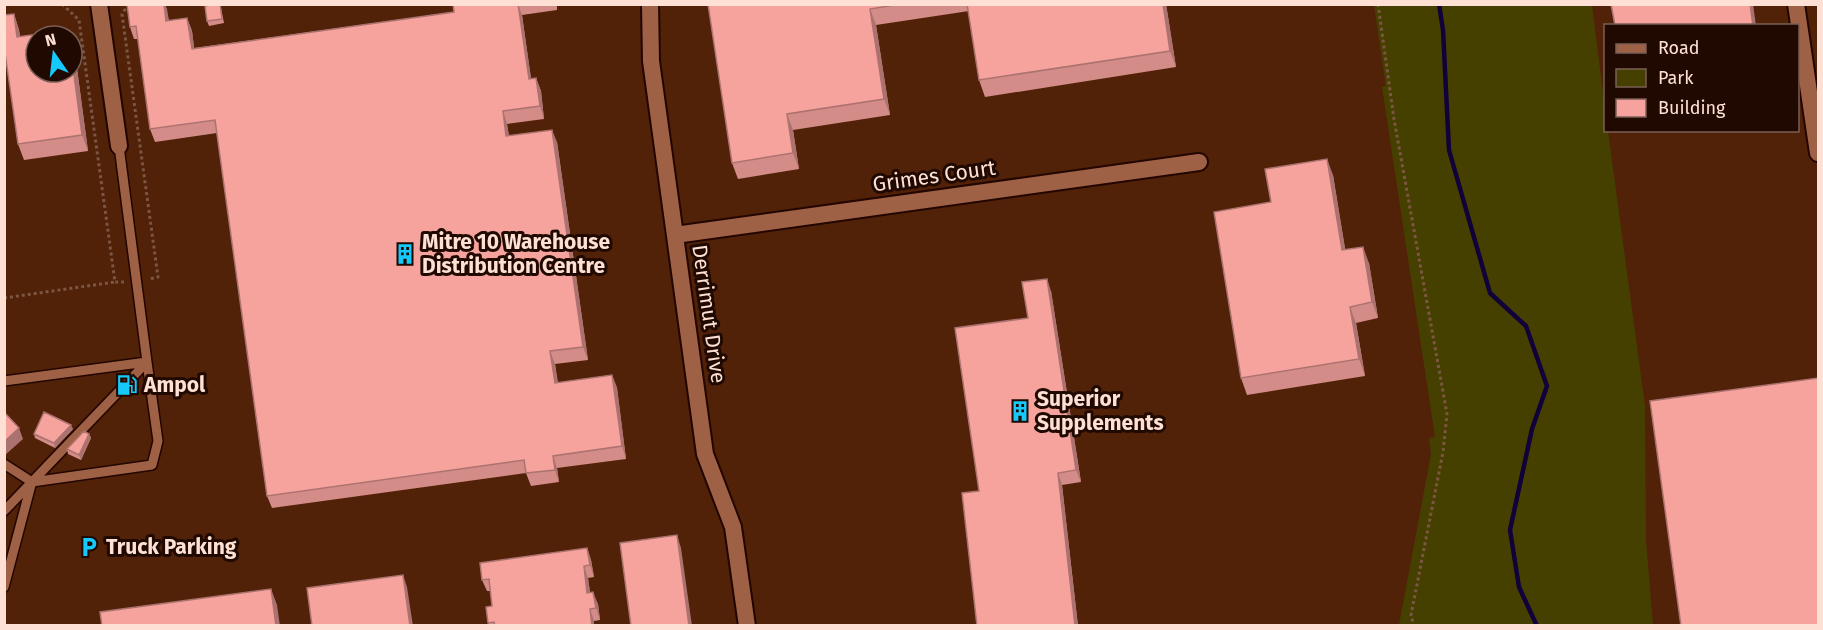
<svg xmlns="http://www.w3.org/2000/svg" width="1823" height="630" viewBox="0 0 1823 630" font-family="'Fira Sans',sans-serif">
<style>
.built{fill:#512108;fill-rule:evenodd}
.green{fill:#464000}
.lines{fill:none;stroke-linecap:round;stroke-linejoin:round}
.stream{stroke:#100139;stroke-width:4.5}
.service-casing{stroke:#230600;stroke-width:12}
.minor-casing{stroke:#230600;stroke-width:20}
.path{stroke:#7c5644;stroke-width:3;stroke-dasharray:3 3;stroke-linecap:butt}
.service{stroke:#9f6146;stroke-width:9}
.minor{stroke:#9f6146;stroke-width:16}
.wall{fill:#d48c88}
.shaded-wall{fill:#ac726f}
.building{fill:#f6a39e;stroke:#ac726f;stroke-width:1.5}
.labels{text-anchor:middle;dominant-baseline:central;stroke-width:6;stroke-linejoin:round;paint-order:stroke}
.street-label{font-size:21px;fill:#fee1d4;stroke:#200901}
.poi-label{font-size:21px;font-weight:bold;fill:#fee1d4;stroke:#200901;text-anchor:start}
</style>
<rect width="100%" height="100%" fill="#441905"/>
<!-- built -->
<path class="built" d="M4,5H1818V625H5ZM1606,26H1798V130H1606ZM36,36H72V72H36Z"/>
<!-- green -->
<path class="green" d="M1374,5H1592L1605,109L1606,130L1608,131L1645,406L1646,541L1653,625H1399L1431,454L1429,438L1435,437L1382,87L1386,86Z"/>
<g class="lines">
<!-- stream -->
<path class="stream" d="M1439,4L1443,30L1449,150L1490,293L1526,326L1547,386L1532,429L1510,530L1519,587L1537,626"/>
<!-- service casing -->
<g class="service-casing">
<path id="service" d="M4,381L147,362L119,146
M4,464L32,482L152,465L158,441L147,362
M4,511L147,362
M4,587L31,485"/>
</g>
<!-- minor casing -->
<g class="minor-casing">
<path id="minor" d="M99,4L119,146
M650,4L651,61L705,454L733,527L747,626
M1796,4L1818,153
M675,235L1199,162"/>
</g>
<!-- path -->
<path class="path" d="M62,4L79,20L115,282H124
M129,4L122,14L158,277L149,279
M1378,4L1394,119L1447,414L1443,452L1411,615L1414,626
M4,298L115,282"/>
<!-- service -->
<use href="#service" class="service"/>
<!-- minor -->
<use href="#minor" class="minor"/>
</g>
<!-- wall -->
<path class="wall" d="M130,4H165L169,21L187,18L192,31L194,48L454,12L453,4H557V10L522,15L531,79L536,78L541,91L544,119L507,124L509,136L557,142L588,360L555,364L558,383L612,375L617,388L626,459L557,468L559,482L531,486L526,473L272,508L267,496L217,133L155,142L150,129L138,39H134L130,27Z
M708,4H1166L1176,67L985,97L979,80L969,11L876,25L890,115L793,130L799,169L738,179L732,163Z
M221,8L224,23L209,26L207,21Z
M14,14L19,30L20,37L68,30L70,36H36L74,46L88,151L24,160L18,144Z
M1333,175L1345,249L1369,263L1378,318L1356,323L1365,376L1247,395L1241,378L1271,202Z
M1051,291L1081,482L1062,485L1078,626H977L979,491L1028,318Z
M73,429L55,448L35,438L34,434Z
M89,434L91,438L81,460L68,454L67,449Z
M587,548L591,560L594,577L588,578L590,593L598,604L600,620L594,621V626H489L488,623L492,606L490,591H487L482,580Z"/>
<!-- shaded-wall -->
<path class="shaded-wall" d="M164,4H165L167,9L171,34L166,21Z
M518,4L522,15L533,92L529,79Z
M1163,4H1166L1176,67L1170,51Z
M1750,4H1753L1756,26H1753Z
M870,9L876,25L890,115L884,99Z
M14,14L19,30L23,53L17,37Z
M187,18L192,31L196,61L192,49Z
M72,41L74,46L88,151L82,135L72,60Z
M536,78L541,91L544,119L540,106Z
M503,111L507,124L511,149L506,136Z
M787,114L793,130L799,169L793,153Z
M552,130L557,142L588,360L583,347Z
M1327,159L1333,175L1348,266L1342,250Z
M1363,247L1369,263L1378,318L1372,302Z
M1047,279L1051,291L1081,482L1076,470Z
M1350,307L1356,323L1365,376L1359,359Z
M550,351L555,364L559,396L555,383Z
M612,375L617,388L626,459L622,446Z
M71,425L73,429L55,448L54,443Z
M19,428L23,439L4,456V442Z
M89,434L91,438L81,460L79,455Z
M553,456L557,468L559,482L555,470Z
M1058,473L1062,485L1078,626H1075Z
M677,535L681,548L692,626H689Z
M587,548L591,560L594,577L590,565Z
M584,566L588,578L592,605L587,593Z
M403,575L407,587L413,626H410Z
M271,589L277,605L280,626H276Z
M593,592L598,604L600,620L596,608Z
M590,609L594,621V626H592Z"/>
<!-- building -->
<path class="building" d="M130,4H164L166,21L187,18L192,49L454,12L453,4H518L529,79L536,78L540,106L503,111L506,136L552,130L583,347L550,351L555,383L612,375L622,446L553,456L555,470L526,473L524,460L267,496L215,120L150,129L136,26L130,27L127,5Z
M216,4H220L222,19L207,21L205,6Z
M708,4H900L870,9L884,99L787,114L793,153L732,163Z
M967,4H1163L1170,51L979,80Z
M1611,4H1750L1753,26H1615Z
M14,14L17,37L68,30L69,36H36V72H72V60L82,135L18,144L4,46V15Z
M1327,159L1342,250L1363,247L1372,302L1350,307L1359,359L1241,378L1214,212L1271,202L1265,169Z
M1047,279L1076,470L1058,473L1075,626H977L962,493L979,491L955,328L1028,318L1022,282Z
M1818,378V626H1681L1650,401Z
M4,412L19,428L4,442Z
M44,412L71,425L54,443L34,434Z
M84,431L89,434L79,455L67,449Z
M677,535L689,626H631L620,543Z
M587,548L590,565L584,566L587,593L593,592L596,608L590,609L592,626H495L494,622L488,623L486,607L492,606L489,579L482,580L480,563Z
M403,575L410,626H312L307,588Z
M271,589L276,626H102L100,612Z"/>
<!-- icons -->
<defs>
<g id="building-bare" transform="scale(1.62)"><path d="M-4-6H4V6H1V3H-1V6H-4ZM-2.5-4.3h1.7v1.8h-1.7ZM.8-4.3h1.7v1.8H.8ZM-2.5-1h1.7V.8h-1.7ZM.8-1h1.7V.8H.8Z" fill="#15cafb" stroke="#200901" stroke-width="2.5" paint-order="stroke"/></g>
<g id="fuel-bare" transform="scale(1.62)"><path d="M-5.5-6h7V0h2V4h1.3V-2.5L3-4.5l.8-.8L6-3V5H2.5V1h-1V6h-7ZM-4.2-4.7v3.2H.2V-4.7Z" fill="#15cafb" stroke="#200901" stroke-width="2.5" paint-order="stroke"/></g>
<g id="parking-bare" transform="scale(1.62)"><path d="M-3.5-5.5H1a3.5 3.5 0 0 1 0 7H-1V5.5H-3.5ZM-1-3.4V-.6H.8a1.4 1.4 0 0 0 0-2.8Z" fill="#15cafb" stroke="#200901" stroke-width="2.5" paint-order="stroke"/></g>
</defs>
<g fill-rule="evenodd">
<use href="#building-bare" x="405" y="254"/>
<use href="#fuel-bare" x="127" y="385"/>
<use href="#building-bare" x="1020" y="411"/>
<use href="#parking-bare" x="89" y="547"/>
</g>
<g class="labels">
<!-- street labels -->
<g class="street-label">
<text transform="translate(934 176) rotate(-8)">Grimes Court</text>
<text transform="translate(709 314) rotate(82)">Derrimut Drive</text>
</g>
<!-- poi labels -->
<g class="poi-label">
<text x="422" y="242">Mitre 10 Warehouse<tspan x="422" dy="24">Distribution Centre</tspan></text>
<text x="144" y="385">Ampol</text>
<text x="1037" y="399">Superior<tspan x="1037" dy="24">Supplements</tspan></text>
<text x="106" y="547">Truck Parking</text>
</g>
</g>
<!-- border -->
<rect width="1823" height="630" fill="none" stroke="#fee1d4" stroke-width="12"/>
<!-- legend -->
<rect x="1604" y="24" width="195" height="108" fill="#200901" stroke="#795f55" stroke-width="1.5"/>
<rect x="1616" y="44" width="30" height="9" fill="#9f6146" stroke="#795f55" stroke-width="1.5"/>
<text x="1658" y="54" font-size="18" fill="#fee1d4">Road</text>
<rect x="1616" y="69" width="30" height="18" fill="#464000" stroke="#795f55" stroke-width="1.5"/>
<text x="1658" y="84" font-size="18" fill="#fee1d4">Park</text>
<rect x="1616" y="99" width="30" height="18" fill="#f6a39e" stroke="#795f55" stroke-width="1.5"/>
<text x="1658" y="114" font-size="18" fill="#fee1d4">Building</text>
<!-- north arrow -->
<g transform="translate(54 54) rotate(346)"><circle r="28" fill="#200901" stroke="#795f55" stroke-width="1.5"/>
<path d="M0-4.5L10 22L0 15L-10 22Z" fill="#15cafb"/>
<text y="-9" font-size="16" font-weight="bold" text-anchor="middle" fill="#fee1d4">N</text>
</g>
</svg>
